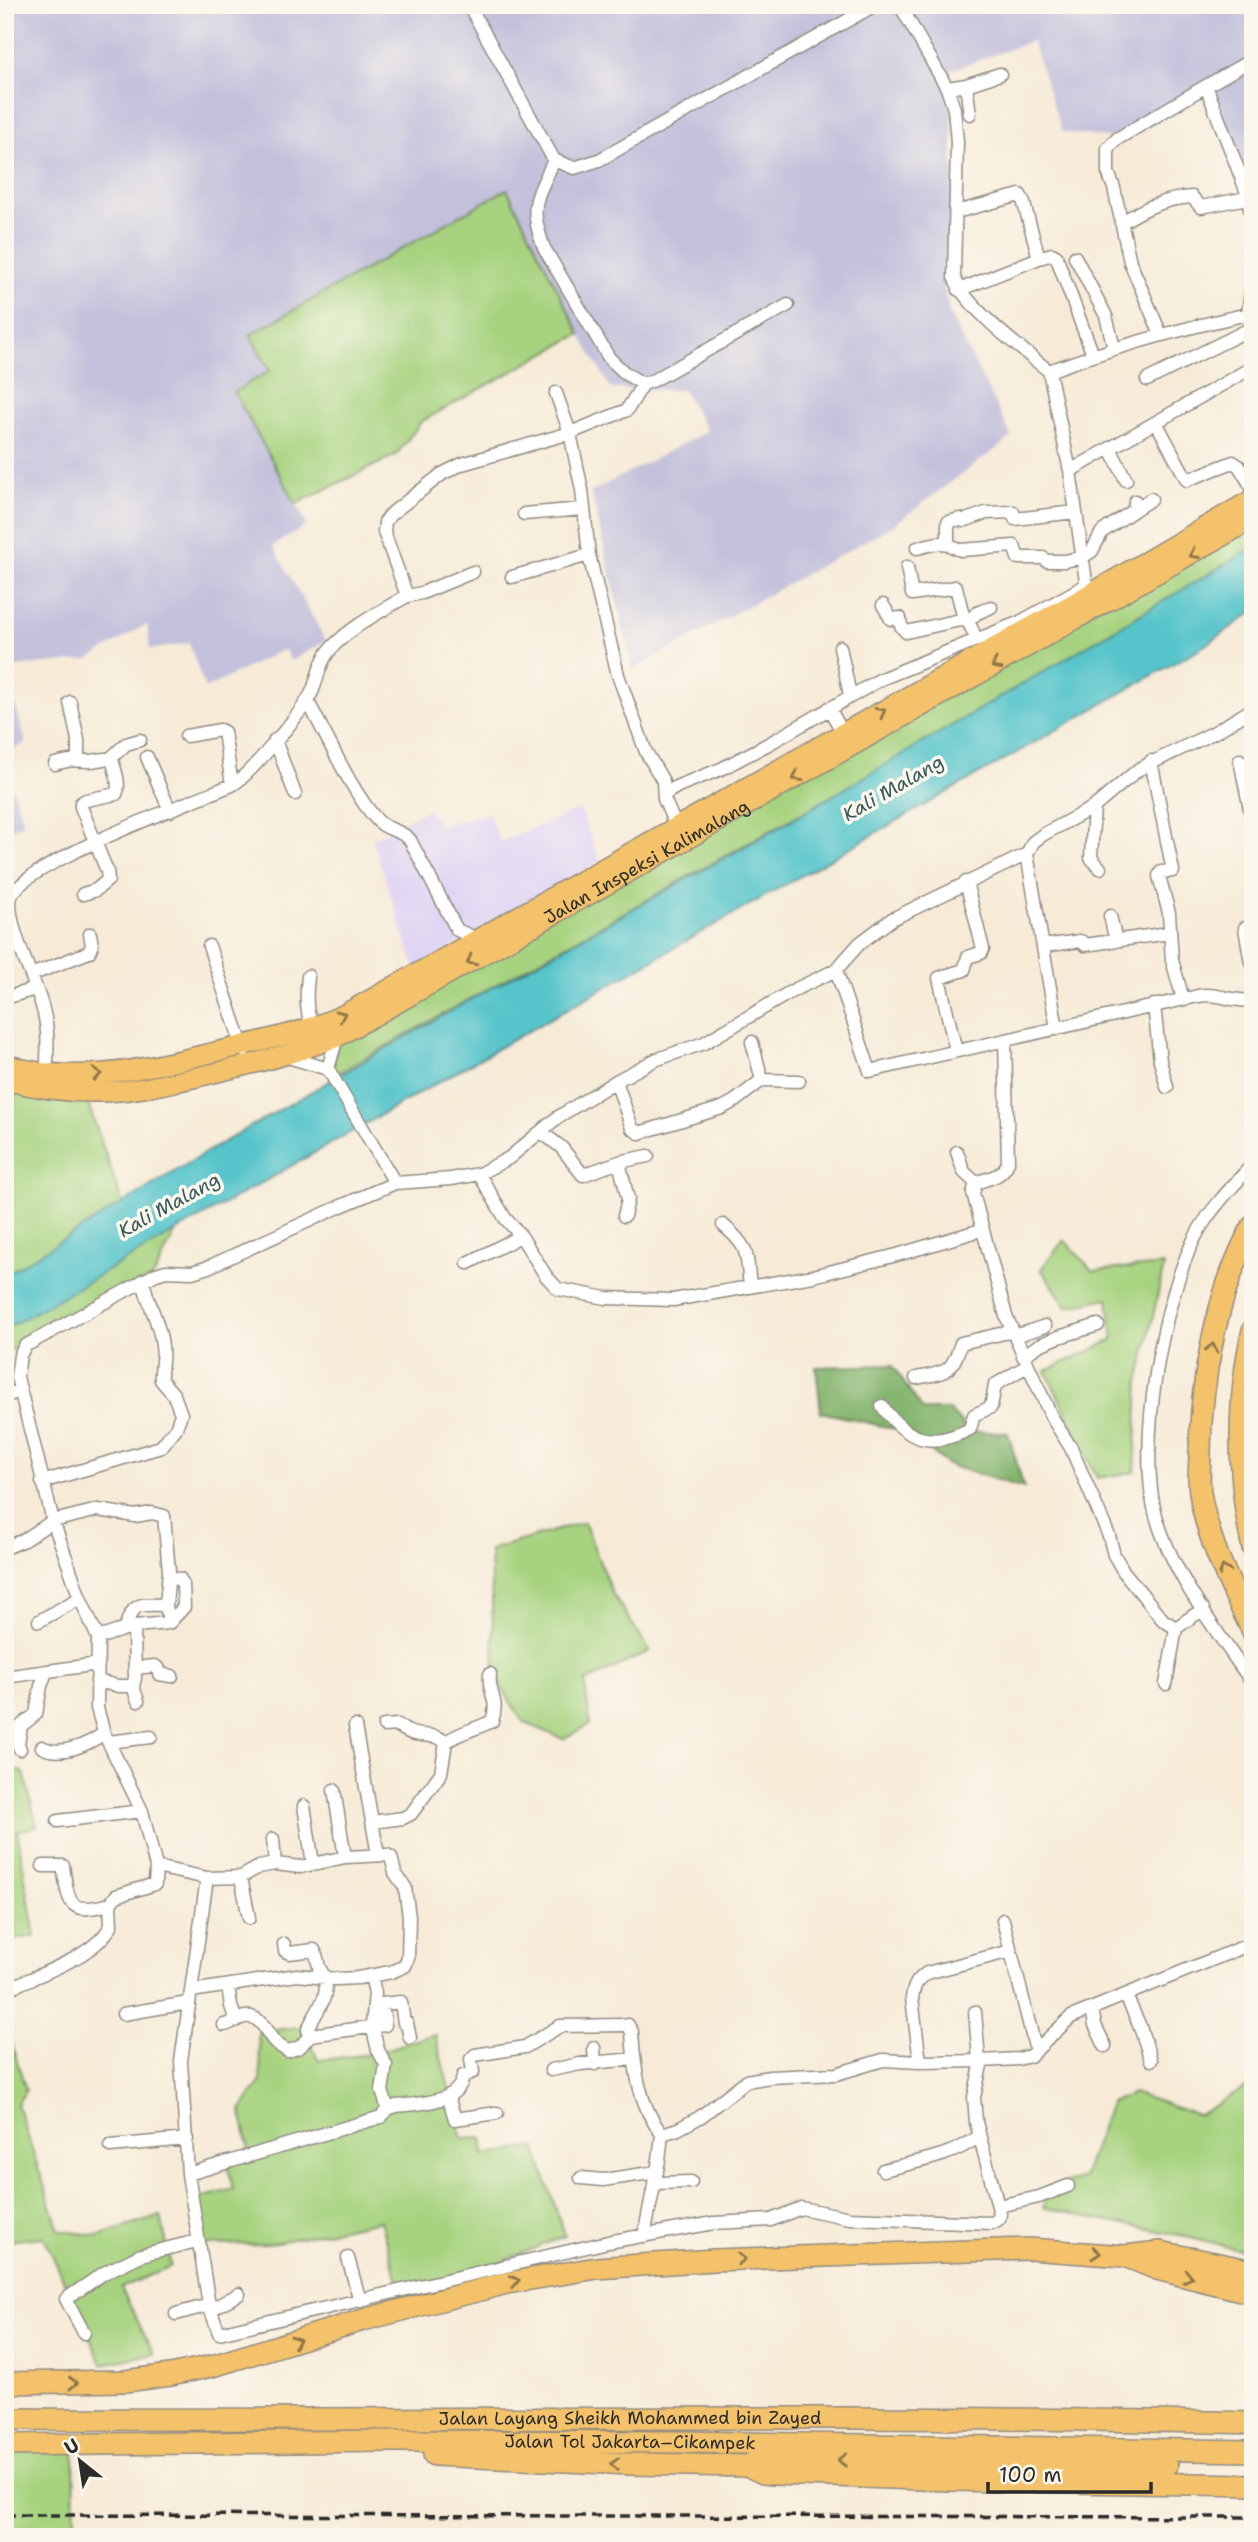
<svg xmlns="http://www.w3.org/2000/svg" width="1258" height="2542" viewBox="0 0 1258 2542" font-family="'Shantell Sans',sans-serif">
<style>
.built{fill:#dfd4f4}
.industrial{fill:#c3c0db}
.green{fill:#a7d380;stroke:#697f56;stroke-width:2}
.forest{fill:#85b56e;stroke:#58704c;stroke-width:2}
.water{fill:#57c5cb;stroke:#41787b;stroke-width:2}
.lines{fill:none;stroke-linecap:round;stroke-linejoin:round}
.river{stroke:#57c5cb;stroke-width:19}
.street-casing{stroke:#918b82;stroke-width:15}
.primary-casing{stroke:#918b82;stroke-width:22}
.highway-casing{stroke:#918b82;stroke-width:24}
.street{stroke:#fff;stroke-width:12}
.primary{stroke:#f3c26a;stroke-width:19}
.highway{stroke:#f3c26a;stroke-width:21}
.rail{stroke:#2b2b2b;stroke-width:3.5;stroke-dasharray:10 5;stroke-linecap:butt}
.oneway{stroke:#8f764a}
.labels{text-anchor:middle;dominant-baseline:central;stroke-width:7;stroke-linejoin:round;paint-order:stroke}
.street-label{font-size:18px;fill:#2b2b2b;stroke:#fbf7ec}
.water-label{font-size:19px;font-style:italic;fill:#38595b;stroke:#fbf7ec}
</style>
<rect width="100%" height="100%" fill="#fbf7ec"/>
<filter id="ink" filterUnits="userSpaceOnUse"><feTurbulence type="fractalNoise" baseFrequency=".0143" numOctaves="2"/><feDisplacementMap in="SourceGraphic" scale="14" xChannelSelector="R" yChannelSelector="G"/><feConvolveMatrix kernelMatrix="1 2 1 2 8 2 1 2 1" color-interpolation-filters="sRGB"/></filter>
<filter id="wash" filterUnits="userSpaceOnUse"><feTurbulence type="fractalNoise" baseFrequency=".00686" numOctaves="4" result="noise"/><feDisplacementMap in="SourceGraphic" scale="28" xChannelSelector="R" yChannelSelector="G"/><feGaussianBlur stdDeviation="1.57" result="paint"/><feColorMatrix in="noise" values="0 0 0 0 0 0 0 0 0 0 0 0 0 0 0 0 0 1.4 0 .05"/><feComposite in="paint" operator="in"/></filter>
<g filter="url(#wash)">
<rect width="100%" height="100%" fill="#f7ebd8"/>
<!-- built -->
<path class="built" d="M428,809L439,826L489,813L500,842L580,809L600,861L415,968L372,839Z"/>
<!-- industrial -->
<path class="industrial" d="M5,5H1253V207L1245,174L1213,88L1126,140L1062,132L1032,41L951,70L955,236L940,271L950,315L1012,437L892,526L633,670L591,492L707,431L683,390L611,389L580,334L422,421L396,455L296,503L307,525L273,546L326,641L291,661L284,649L205,689L189,643L150,650L147,624L88,660L5,668Z
M5,668L26,743L5,754Z
M5,766L24,824L5,830Z"/>
<!-- green -->
<path class="green" d="M507,189L580,334L422,421L396,455L296,504L234,392L270,371L250,335Z
M1253,520V548L864,778L333,1076L337,1037Z
M10,1078L84,1092L131,1228L5,1286V1110L12,1109Z
M176,1231L153,1277L5,1353V1329Z
M1064,1240L1093,1271L1164,1265L1139,1382L1135,1472L1097,1478L1046,1371L1113,1340L1108,1298L1067,1307L1041,1269Z
M584,1522L612,1593L650,1651L585,1682L590,1724L563,1739L523,1722L495,1677L490,1550Z
M5,1761L7,1766L24,1773L37,1826L17,1831L35,1936L5,1941Z
M5,2023L26,2090L17,2104L59,2230L98,2236L161,2216L171,2266L121,2288L154,2354L102,2364L44,2237L6,2241Z
M300,2027L319,2060L372,2054L435,2034L462,2139L482,2138L484,2155L535,2147L565,2236L404,2301L380,2221L267,2244L203,2245L195,2200L233,2189L227,2161L249,2149L241,2110L261,2081L258,2032Z
M1249,2086L1253,2093V2253L1195,2238L1043,2208L1048,2188L1083,2178L1110,2103L1133,2093L1198,2115Z
M5,2445H74L75,2537H5Z"/>
<!-- forest -->
<path class="forest" d="M892,1365L923,1410H949L969,1431L1008,1433L1024,1488L948,1465L908,1432L821,1412L816,1367Z"/>
<!-- water -->
<path class="water" d="M1253,548V612L1204,646L5,1329V1275L210,1150L468,1001L771,832Z"/>
<g class="lines">
<!-- river -->
<path class="river" d="M1108,664L1253,580
M534,995L600,957
M504,1012L518,1005
M360,1096L482,1026
M166,1208L255,1157"/>
</g>
</g>
<g filter="url(#ink)">
<g class="lines">
<!-- street casing -->
<g class="street-casing">
<path id="street" d="M469,5L554,160
M900,5L947,88L954,109L957,142L954,277C965,307 1024,351 1049,371L1070,471L1088,595
M1253,59L1206,86L1246,190L1253,222
M966,85L970,114
M947,88L966,85L1000,74
M554,160C536,200 528,205 544,248L609,358L626,374L643,384L654,380L788,305
M554,160L574,168L599,160L875,5
M956,212L1020,195L1023,200L1039,258L959,290
M1121,223C1144,208 1164,199 1192,197L1201,207L1247,198
M1075,257L1106,316L1114,348
M1039,258L1052,254L1056,256L1093,355
M1253,276L1248,314L1253,343
M1161,335L1130,262L1114,188L1108,172V148L1117,139L1206,86
M1049,371C1114,347 1180,329 1248,314
M1147,380L1250,329
M556,393L570,433L582,490L589,555L618,675L646,752L663,781L664,799L678,831
M1156,422L1187,480L1233,462L1239,466L1253,489
M1110,448L1126,480
M1070,471L1253,367
M1134,510L1151,499
M524,514L583,509
M948,543V522L960,519L963,521L986,513L1013,512L1015,519L1075,512
M917,548C926,546 941,540 950,545C954,547 957,549 961,550L1014,546L1018,558H1043L1047,561H1065L1083,557L1092,551L1102,532L1134,510L1135,501
M907,567L912,594L956,587L963,615L968,621L977,613L991,607
M512,577L589,555
M407,596L422,593L473,572
M883,605L891,619L900,618L901,626L906,632L960,620L968,621L977,640
M840,647L850,695
M307,700C327,736 351,791 377,820C386,831 401,829 410,840L457,930L477,939
M70,702L78,740V759
M829,708L843,733
M186,736L220,730L224,732L232,785
M275,740L295,794
M147,757L170,811
M110,759L126,744L140,740
M1240,760L1253,824
M1151,761L1173,871L1161,872L1159,876L1169,913L1172,960L1183,999
M55,764C69,760 74,760 89,761C98,761 104,757 112,760C115,770 121,785 116,794L86,800L81,803V807L107,871L108,880L96,890L83,894
M665,794L678,786L721,769L772,742L881,679L1020,622L1088,584
M1094,807L1091,858L1100,868
M1027,854L1057,1029
M1110,916L1116,941
M209,946L244,1051
M1043,946L1080,941L1083,942L1085,945L1169,933
M1251,963L1245,928L1253,925
M836,970L870,1071L1198,996C1220,992 1232,1003 1253,1000
M31,975L89,952L92,945L90,934
M308,976C306,996 305,1012 314,1030
M5,998L35,989
M1154,1005L1160,1061L1167,1087
M1005,1040L1008,1162C1002,1178 989,1177 976,1183L973,1193L1006,1316L1051,1416L1071,1448L1109,1536L1114,1555L1124,1572L1163,1620L1176,1628L1203,1609
M752,1042L762,1080
M956,1051L939,978L964,970L968,957L981,953L983,949L966,882
M285,1056L328,1069L395,1183L451,1179L479,1174L509,1158L558,1117L616,1081L655,1060L704,1043L794,990L836,970L860,943L892,919L1027,854L1033,842L1044,834L1094,807L1139,769L1215,732L1253,709
M328,1069L337,1037
M46,1077C47,1060 49,1040 46,1024C41,986 10,940 10,902C9,868 198,799 232,785C248,777 304,710 312,692C317,681 319,667 325,657C338,634 384,609 407,596L384,532L385,522L391,514L442,474L462,464L570,433L627,410L643,384
M616,1081L632,1128L639,1133L722,1108L735,1101L762,1080L799,1081
M5,1100L7,1080
M5,1115V1132
M541,1132L561,1147L583,1175L619,1162L648,1156
M957,1152L964,1172L976,1183
M619,1162L628,1199L624,1216
M1253,1164C1234,1185 1214,1205 1199,1230C1163,1293 1135,1449 1157,1519C1174,1577 1219,1634 1253,1684
M479,1174L505,1218L521,1236L546,1276L558,1289L606,1298L673,1300L813,1276L897,1255L981,1230
M723,1225C750,1248 746,1252 750,1286
M468,1263L521,1236
M1015,1336L1045,1326
M1023,1356L1039,1345L1059,1337L1098,1325
M916,1378C947,1372 951,1374 961,1343L1013,1331
M5,1397L20,1390
M882,1406C907,1441 931,1449 970,1429L974,1415L991,1407L995,1385L1027,1366
M42,1482L161,1447L176,1428L181,1414L174,1395L161,1380C160,1369 164,1357 162,1346C160,1322 147,1303 143,1280
M5,1548L24,1540L53,1521L98,1510L135,1516L152,1513L164,1516L169,1571L166,1605L169,1623
M39,1621L80,1598
M125,1628C134,1600 140,1605 166,1605
M98,1638L134,1626L169,1623L184,1607L183,1585L180,1579L169,1578
M135,1668L155,1666L159,1669V1674L172,1676
M5,1677L98,1664
M97,1681L118,1686H133L135,1678L134,1626
M1166,1684L1176,1628
M133,1686L138,1701
M355,1726L378,1855
M384,1726L398,1725C415,1741 430,1730 446,1742
M108,1742L151,1737
M42,1747C60,1757 88,1745 104,1733
M20,1749L18,1744L21,1726L36,1714L41,1686L46,1672
M334,1790L345,1857
M304,1806L313,1864
M58,1821L142,1811
M372,1822L403,1818L411,1814L441,1773L446,1742C460,1732 477,1729 492,1721C500,1699 487,1693 490,1674
M273,1839L275,1864
M43,1866H63C69,1905 68,1915 110,1904
M241,1877L249,1918
M207,1878L181,2061L188,2174L209,2305L219,2333L608,2242L714,2223L771,2220L801,2208L850,2218L992,2223L999,2219L1000,2214L976,2122L974,2097L982,2061
M1003,1920L1036,2051
M284,1944L285,1951L289,1953L314,1950C318,1957 317,1960 319,1967C320,1970 323,1973 324,1977C331,1999 314,2012 308,2030L310,2035L385,2025L382,2004L401,2002L404,2023H407L410,2038
M371,1976L375,1993L372,2026L378,2050L386,2065L382,2091L388,2109
M228,1986L231,2006L236,2021
M5,1990C37,1975 93,1958 111,1926L110,1904L116,1896L155,1884L156,1867
M191,1991L297,1975L337,1979L358,1978L391,1972L405,1966L408,1958L409,1917L405,1887L395,1873L391,1857L387,1855L345,1857L300,1867L275,1864L259,1867L241,1877L207,1878L156,1867L142,1811L104,1733L97,1708L98,1638L80,1598L53,1521L17,1377L20,1355L25,1346L156,1274L166,1271L192,1272L206,1268L341,1206L395,1183
M1126,1996L1139,2024L1151,2060
M1092,2010L1095,2025L1105,2046
M975,2012L979,2060
M123,2014L188,2003
M224,2025C232,2024 237,2018 245,2017C260,2014 266,2032 274,2041C277,2045 283,2048 288,2051L300,2047L310,2035
M594,2048L595,2064
M920,2062L912,1998C914,1985 917,1980 927,1973L1011,1951
M551,2070L580,2064L634,2059
M448,2096L455,2119L497,2113
M662,2134L678,2129L700,2117L746,2081L770,2077L836,2074L883,2060L920,2062L982,2061L1018,2059L1030,2056L1071,2017L1253,1943
M110,2146L187,2139
M883,2170C914,2162 953,2157 979,2136
M188,2174L381,2117L388,2109L396,2106C417,2104 460,2103 463,2076L473,2072L471,2059L475,2055L525,2047L560,2026L624,2025H628L632,2032C634,2067 639,2106 662,2134L659,2160L644,2236
M581,2178L603,2180L657,2172
M654,2183L691,2182
M998,2206L1039,2197L1068,2186
M348,2258L360,2301
M210,2310L239,2294
M176,2314L209,2305
M84,2333L66,2299L104,2273L141,2255L197,2241"/>
</g>
<!-- primary casing -->
<g class="primary-casing">
<g id="primary">
<path d="M5,1064C76,1088 154,1066 224,1050C264,1040 305,1032 343,1015L1088,595L1253,499"/>
<path id="s1" d="M5,1080C32,1087 62,1092 91,1092C126,1093 162,1085 197,1077C245,1066 292,1055 337,1037L1253,519"/>
</g>
</g>
<!-- highway casing -->
<g class="highway-casing">
<g id="highway">
<path d="M1253,1226C1217,1290 1200,1382 1200,1454C1200,1466 1198,1480 1200,1492C1207,1541 1232,1588 1253,1632"/>
<path d="M1253,1330C1237,1397 1237,1481 1253,1548"/>
<path d="M1125,2256L1157,2269L1253,2293"/>
<path d="M5,2383L125,2381L171,2375L216,2365L363,2320L507,2283L597,2268L714,2260L1029,2249L1125,2256L1160,2252L1253,2271"/>
<path id="s2" d="M5,2419C421,2421 837,2413 1253,2423"/>
<path id="s3" d="M5,2445L393,2441L682,2442L1253,2451"/>
<path d="M434,2455L629,2464L748,2466L755,2462L773,2460L1167,2465"/>
<path d="M748,2466L763,2473L773,2474L950,2480L1253,2485"/>
</g>
</g>
<!-- street -->
<use href="#street" class="street"/>
<!-- primary -->
<use href="#primary" class="primary"/>
<!-- highway -->
<use href="#highway" class="highway"/>
<!-- rail -->
<path class="rail" d="M5,2515L1253,2517"/>
</g>
<!-- one-way arrows -->
<defs><path id="oneway-chevron" d="M-2-3.5L2.5 0L-2 3.5" fill="none" stroke-width="1.6" stroke-linecap="round" stroke-linejoin="round" transform="scale(1.75)"/></defs>
<g class="oneway">
<use href="#oneway-chevron" transform="translate(1194 554) rotate(150)"/>
<use href="#oneway-chevron" transform="translate(996 665) rotate(151)"/>
<use href="#oneway-chevron" transform="translate(881 712) rotate(-29)"/>
<use href="#oneway-chevron" transform="translate(797 777) rotate(151)"/>
<use href="#oneway-chevron" transform="translate(471 961) rotate(150)"/>
<use href="#oneway-chevron" transform="translate(341 1015) rotate(-25)"/>
<use href="#oneway-chevron" transform="translate(97 1074) rotate(-4)"/>
<use href="#oneway-chevron" transform="translate(1212 1348) rotate(-76)"/>
<use href="#oneway-chevron" transform="translate(1224 1570) rotate(-111)"/>
<use href="#oneway-chevron" transform="translate(1096 2253) rotate(5)"/>
<use href="#oneway-chevron" transform="translate(741 2259) rotate(-2)"/>
<use href="#oneway-chevron" transform="translate(1188 2277) rotate(14)"/>
<use href="#oneway-chevron" transform="translate(515 2281) rotate(-11)"/>
<use href="#oneway-chevron" transform="translate(296 2341) rotate(-17)"/>
<use href="#oneway-chevron" transform="translate(73 2383) rotate(-2)"/>
<use href="#oneway-chevron" transform="translate(842 2460) rotate(-179)"/>
<use href="#oneway-chevron" transform="translate(615 2464) rotate(-177)"/>
</g>
</g>
<g class="labels">
<!-- street labels -->
<g class="street-label">
<text stroke="none"><textPath href="#s1" startOffset="696">Jalan Inspeksi Kalimalang</textPath></text>
<text stroke="none"><textPath href="#s2" startOffset="625">Jalan Layang Sheikh Mohammed bin Zayed</textPath></text>
<text stroke="none"><textPath href="#s3" startOffset="625">Jalan Tol Jakarta–Cikampek</textPath></text>
</g>
<!-- water labels -->
<g class="water-label">
<text transform="translate(893 788) rotate(-30)">Kali Malang</text>
<text transform="translate(169 1205) rotate(-29)">Kali Malang</text>
</g>
</g>
<!-- margin -->
<rect width="1258" height="2542" fill="none" stroke="#fbf7ec" stroke-width="28"/>
<!-- north arrow -->
<g transform="translate(80 2461) rotate(330)" stroke="#fbf7ec" stroke-width="5" paint-order="stroke">
<path d="M0-5L12 26L0 18L-12 26Z" fill="#2b2b2b"/>
<text y="-10" font-size="19" font-weight="bold" text-anchor="middle" fill="#2b2b2b">U</text>
</g>
<!-- scale -->
<path d="M988 2482v10h163v-10" fill="none" stroke="#2b2b2b" stroke-width="3.5"/>
<text x="999" y="2482" font-size="21" fill="#2b2b2b" stroke="#fbf7ec" stroke-width="5" paint-order="stroke">100 m</text>
</svg>
